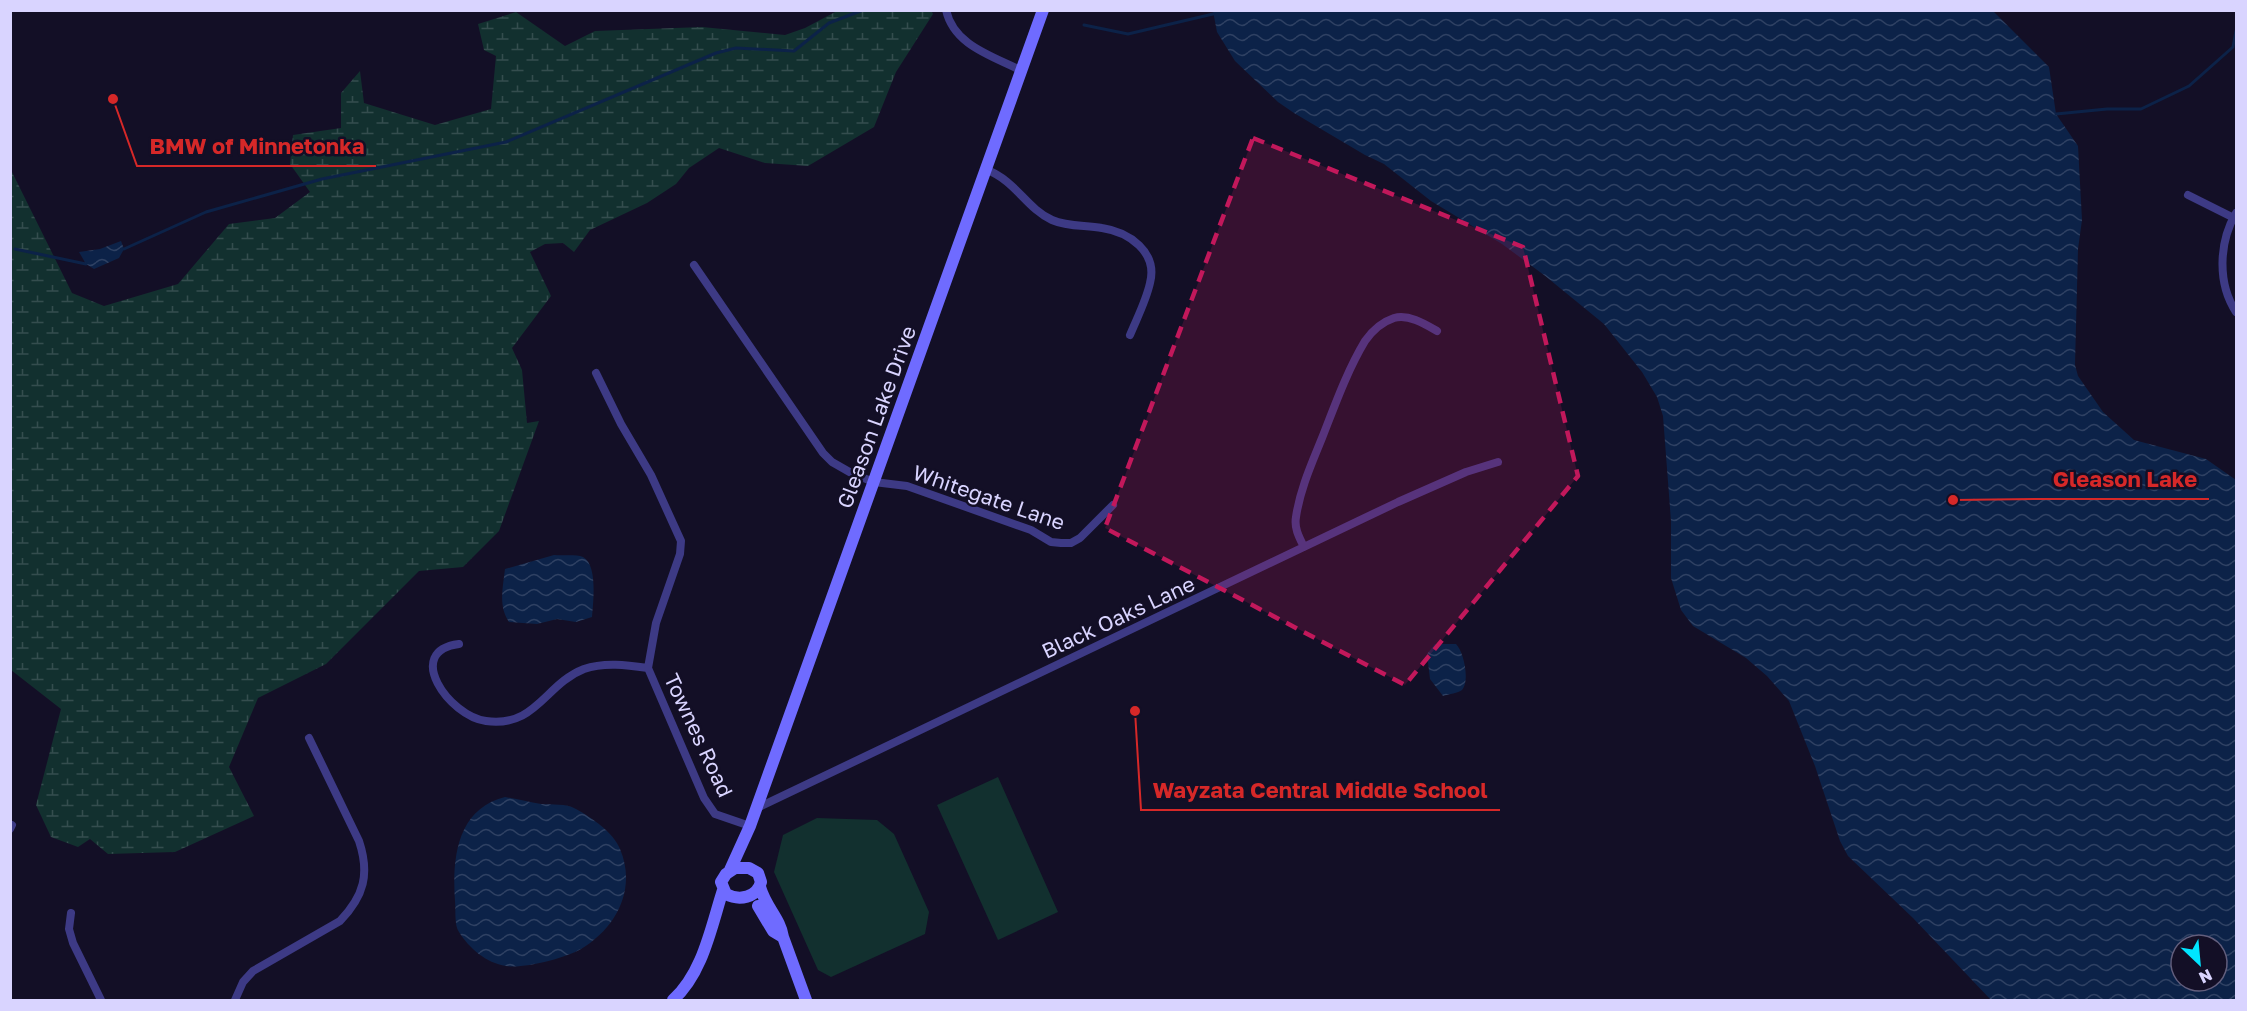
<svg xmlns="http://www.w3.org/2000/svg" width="2247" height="1011" viewBox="0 0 2247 1011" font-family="'Golos Text',sans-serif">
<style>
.grass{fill:#12302f}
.wetland{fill:url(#wetland-marsh)}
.water{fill:url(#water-waves);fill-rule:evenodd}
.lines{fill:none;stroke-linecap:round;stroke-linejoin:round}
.stream{stroke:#0c2248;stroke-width:3}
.street{stroke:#3d3a85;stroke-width:8}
.secondary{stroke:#6f6bff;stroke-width:12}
.marked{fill:#c2185b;fill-opacity:0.2;stroke:#c2185b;stroke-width:4.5;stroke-dasharray:12 8;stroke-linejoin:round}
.labels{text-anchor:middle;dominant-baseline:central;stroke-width:5;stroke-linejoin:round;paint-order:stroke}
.street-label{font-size:21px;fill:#d9d4ff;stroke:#130f26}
.leader{fill:none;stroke:#d62828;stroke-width:2}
.callout-dot{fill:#d62828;stroke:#130f26;stroke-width:2}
.callout-label{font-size:22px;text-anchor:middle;font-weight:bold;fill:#d62828;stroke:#130f26;stroke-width:5;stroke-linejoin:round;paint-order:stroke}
</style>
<defs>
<pattern id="wetland-marsh" width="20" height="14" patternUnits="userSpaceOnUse" patternTransform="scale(1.5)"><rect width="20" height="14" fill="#12302f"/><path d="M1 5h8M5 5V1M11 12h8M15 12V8" fill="none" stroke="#344d4e"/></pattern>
<pattern id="water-waves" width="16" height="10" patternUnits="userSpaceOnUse" patternTransform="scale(1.5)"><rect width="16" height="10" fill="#0c2248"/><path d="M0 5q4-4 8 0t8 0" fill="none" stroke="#2f4163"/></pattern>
</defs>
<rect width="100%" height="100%" fill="#130f26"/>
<!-- grass -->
<path class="grass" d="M998,777L1058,912L998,940L937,805Z
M817,818L877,820L894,834L929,912L925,934L831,977L818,970L774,872L783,835Z"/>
<!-- wetland -->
<path class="wetland" d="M931,10L933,14L896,72L874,127L808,166L765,163L719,148L689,168L676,184L647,203L590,230L574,252L563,243L545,244L530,252L551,296L512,348L522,370L527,423L539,421L499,531L463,567L419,571L326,664L258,698L229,767L254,816L175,852L108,854L90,839L78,847L51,837L36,805L61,709L11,670V170L72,293L104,306L178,284L229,224L275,218L310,192L290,164L293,135L341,128V93L360,71L364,103L435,125L491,109L496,56L484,50L478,24L516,12L565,46L595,31L702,27L785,35L805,28L837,11Z"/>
<!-- water -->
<path class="water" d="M1213,11H1993L2049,67L2056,114L2078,146L2082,220L2078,249L2075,365L2078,376L2103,412L2134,440L2206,459L2236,480V1000H1991L1913,918L1848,856L1840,841L1815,766L1789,701L1767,676L1746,658L1693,626L1681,610L1671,578V521L1663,416L1657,397L1642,372L1604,324L1544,275L1502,244L1431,201L1384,164L1365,155L1294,113L1278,102L1235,61L1217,32ZM2181,945H2217V981H2181Z
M121,241L124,249L119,258L94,269L86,264L79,252L100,249Z
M554,555C562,556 576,554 583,557C598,565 593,603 592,617L576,622L557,619L537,624L509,622C498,606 503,587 505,569Z
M1435,644H1456C1464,652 1470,681 1462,690C1458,693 1449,694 1443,696L1430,679L1427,654Z
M505,797C517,799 529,802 541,804C553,805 565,803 576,809C592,818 613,832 620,849C637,889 616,928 581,949C566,958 523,969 506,966C486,963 469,948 459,932C454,925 456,910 455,901C452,858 457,809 505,797Z"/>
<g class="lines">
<!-- stream -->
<path class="stream" d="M1084,25L1128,34L1213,14
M2056,114L2107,109H2141L2189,86L2233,47L2236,31
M15,249L86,264
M124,249L206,212L322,179L506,142L716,53L736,48L794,51L829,23L863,10"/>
<!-- street -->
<path class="street" d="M946,10C954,46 993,56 1022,71
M987,170C1016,181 1026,208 1052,220C1068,227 1085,225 1102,228C1129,232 1158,252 1150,283C1146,301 1137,318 1130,335
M2188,195L2234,218
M2236,213C2219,242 2217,283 2236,312
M694,265L823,453L832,462L853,474L874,482L907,486L1031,530L1051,542L1061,543H1071L1080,538L1113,505
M596,373L621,424L651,475L681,541L680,554L656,623L648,668L704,798L715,814L750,826
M1304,547C1299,537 1294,528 1296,517C1300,489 1312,463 1322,438C1335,405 1347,371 1365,341C1372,331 1382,322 1394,318C1409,314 1425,324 1437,331
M459,644C403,651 449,716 486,721C536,728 545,684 584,669C604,662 627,665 648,668
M755,809L1398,502L1466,472L1498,462
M10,829L12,825
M71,913L69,929L73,943L101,1000
M235,1000L243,982L253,971L340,921C364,896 370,874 359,841L309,738"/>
<!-- secondary -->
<path class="secondary" d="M735,868H749L758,873L761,882C757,898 739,901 726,894L721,882L726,874Z
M730,870L750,826L1043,10
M760,887C766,908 780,918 783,937L806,1000
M758,906L773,931L783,937
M673,1000C703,973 711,927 723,890"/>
</g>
<!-- marked area -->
<path class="marked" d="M1253,138L1523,247L1578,476L1405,685L1105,528Z"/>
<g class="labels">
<!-- street labels -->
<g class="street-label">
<text transform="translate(876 417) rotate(-70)">Gleason Lake Drive</text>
<text transform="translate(989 497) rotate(19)">Whitegate Lane</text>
<text transform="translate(1118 617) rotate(-25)">Black Oaks Lane</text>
<text transform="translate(699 735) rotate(65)">Townes Road</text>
</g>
</g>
<!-- callouts -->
<path class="leader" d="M113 99L137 166H376M1953 500L2041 499H2209M1135 711L1141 810H1500"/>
<g class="callout-dot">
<circle cx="113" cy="99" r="6"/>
<circle cx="1953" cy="500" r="6"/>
<circle cx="1135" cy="711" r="6"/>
</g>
<g class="callout-label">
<text x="257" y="154">BMW of Minnetonka</text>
<text x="2125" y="487">Gleason Lake</text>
<text x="1320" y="798">Wayzata Central Middle School</text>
</g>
<!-- border -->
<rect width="2247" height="1011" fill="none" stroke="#d9d4ff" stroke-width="24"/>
<!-- north arrow -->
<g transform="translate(2199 963) rotate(154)"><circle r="28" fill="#130f26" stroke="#625e7d" stroke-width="1.5"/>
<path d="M0-4.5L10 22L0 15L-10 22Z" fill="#00e5ff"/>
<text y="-9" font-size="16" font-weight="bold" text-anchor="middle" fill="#d9d4ff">N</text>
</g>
</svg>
